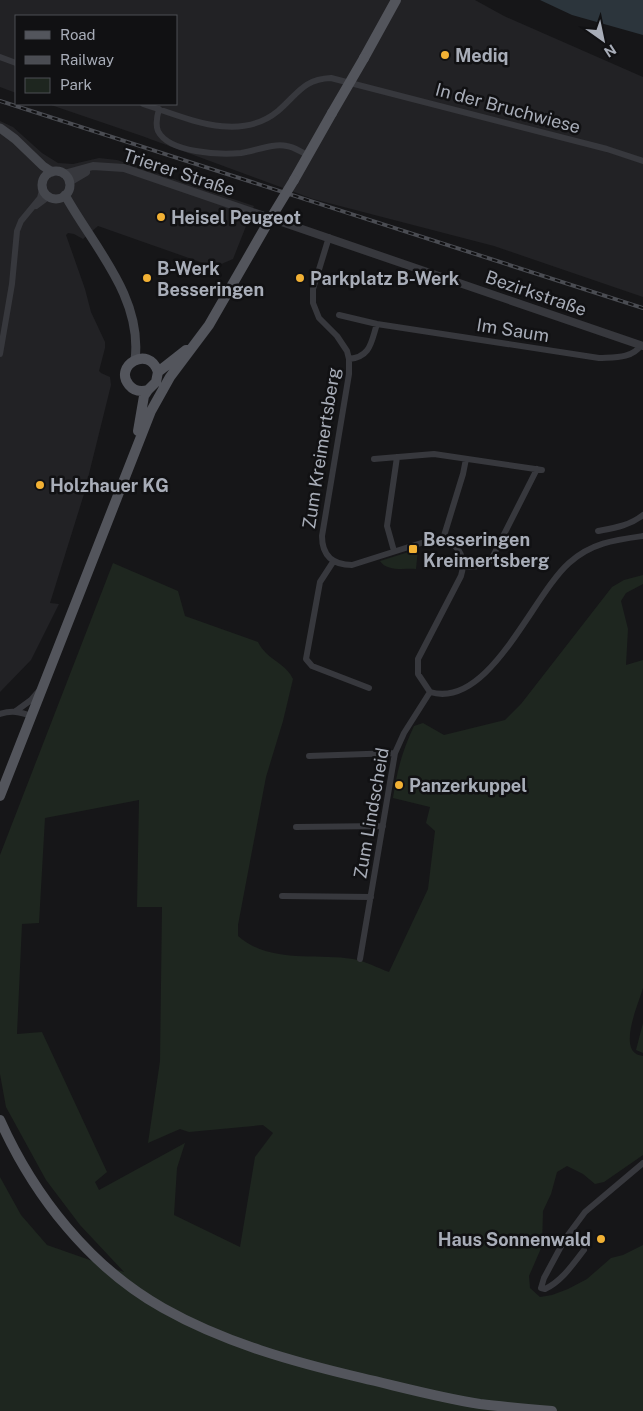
<svg xmlns="http://www.w3.org/2000/svg" width="643" height="1411" viewBox="0 0 643 1411" font-family="'Public Sans',sans-serif">
<style>
.built{fill:#222225}
.green{fill:#1e261f;fill-rule:evenodd}
.water{fill:#2c353c}
.lines{fill:none;stroke-linecap:round;stroke-linejoin:round}
.minor{stroke:#37383d;stroke-width:6}
.tertiary{stroke:#37383d;stroke-width:8}
.secondary{stroke:#45474d;stroke-width:9}
.primary{stroke:#53555c;stroke-width:10}
.rail-casing{stroke:#4a4c52;stroke-width:4}
.rail{stroke:#111113;stroke-width:2;stroke-dasharray:5.5;stroke-linecap:butt}
.primary-bridge{stroke:#53555c;stroke-width:10}
.poi-dot{fill:#f2b134;stroke:#111113;stroke-width:2}
.labels{text-anchor:middle;dominant-baseline:central;stroke-width:5;stroke-linejoin:round;paint-order:stroke}
.poi-label{font-size:18px;font-weight:bold;fill:#a8adb8;stroke:#111113;text-anchor:start}
.street-label{font-size:18px;fill:#a8adb8;stroke:#111113}
</style>
<rect width="100%" height="100%" fill="#161618"/>
<!-- built -->
<path class="built" d="M0,0H475L504,16L643,77V297L494,246L313,199L142,136L48,104H176V16H16V93L0,87Z
M0,121L13,127L42,153L58,163L73,164L99,158L117,160L254,206L233,259L219,265L203,263L98,226L83,239L74,234L68,233L66,235L85,289L91,312L105,342V348L99,371L101,373L110,377L111,385L84,494L50,603L59,604L31,660L0,692Z"/>
<!-- green -->
<path class="green" d="M418,549L416,569C404,568 387,572 380,561Z
M113,563L178,591L185,616L258,642C260,646 263,650 266,653C275,662 287,666 293,679L283,721L266,777L238,925V936C270,964 315,953 353,959C365,961 378,968 389,972L428,889L435,831L426,823L430,807L393,798C397,771 402,751 414,726L423,723L444,735L505,720L521,704L612,587L624,580L643,575V584L626,593L621,601L628,629L626,665L643,660V988C639,1002 621,1042 635,1053C637,1055 640,1055 643,1056V1155L604,1182L595,1184L583,1174L567,1166L557,1172L551,1194L543,1211L542,1246L529,1276L530,1288L540,1297L552,1295L568,1289L587,1279L611,1258L623,1255L643,1245V1411H0V1177L21,1215L47,1245L124,1272L80,1225L46,1180L6,1107L0,1074V855ZM139,800L137,907H162L160,1061L148,1143L180,1129L189,1132L263,1125L273,1133L255,1157L240,1247L174,1215L177,1168L185,1143L99,1190L95,1182L107,1172L42,1032L17,1034L22,924L39,923L45,818Z
M643,1023V1053L636,1050Z"/>
<!-- water -->
<path class="water" d="M540,0H643V35L572,15Z"/>
<g class="lines">
<!-- minor -->
<path class="minor" d="M0,57L16,63
M143,104C185,117 238,144 278,111C297,95 303,79 331,78L607,149L643,161
M159,109C157,116 155,124 158,131C169,153 220,155 241,153C256,151 272,143 287,146C294,147 301,152 308,155
M36,206L48,197
M329,237L313,289V303L319,318L337,336L347,351L349,359V374L322,536C322,556 333,565 352,565L437,538C457,541 467,556 461,576L418,659V674L430,692C489,710 532,596 569,563C591,543 614,540 643,536
M339,315L377,324L599,358C613,357 632,359 641,345
M0,354L12,284L17,231L21,221L40,198L42,190
M349,359C371,357 371,342 377,324
M374,459L434,454L542,470
M598,531C614,528 629,526 643,515
M443,539L463,474L466,459
M394,551L387,526L397,457
M333,562L320,582L306,659L312,666L369,688
M464,566C475,568 483,566 491,560L537,469
M16,711L31,700L38,692
M0,714C12,710 20,712 31,716
M309,756L395,753
M296,827L383,826
M282,896L371,897
M360,959L395,753L404,733L430,692
M584,1250C573,1264 562,1281 545,1289L541,1288L544,1278L565,1239L585,1212L643,1163"/>
<!-- tertiary -->
<path class="tertiary" d="M64,174L93,166L124,168L643,346
M69,182L86,172"/>
<!-- secondary -->
<path class="secondary" d="M0,128L15,139L43,166L52,172
M42 185a14 14 0 1 1 28 0a14 14 0 1 1-28 0Z
M65,195C93,246 143,297 135,360"/>
<!-- primary -->
<path class="primary" d="M364,58L396,0
M294,180L332,113
M158,372C149,344 113,366 129,385C134,391 141,392 148,390L156,382L158,372L186,350
M138,431L144,396L148,390
M0,796L151,411L170,377L209,325L266,226
M0,1120C34,1196 90,1267 163,1308C225,1343 294,1362 362,1378C401,1387 441,1398 480,1404C504,1407 528,1409 552,1411"/>
<!-- rail casing -->
<g class="rail-casing">
<path id="rail" d="M0,101L643,308"/>
</g>
<!-- rail -->
<use href="#rail" class="rail"/>
<!-- primary-bridge -->
<path class="primary-bridge" d="M332,113L364,58
M266,226L294,180"/>
</g>
<!-- markers -->
<g class="poi-dot">
<circle cx="445" cy="55" r="5"/>
<circle cx="161" cy="217" r="5"/>
<circle cx="147" cy="278" r="5"/>
<circle cx="300" cy="278" r="5"/>
<circle cx="40" cy="485" r="5"/>
<rect x="408" y="544" width="10" height="10" rx="2.5"/>
<circle cx="399" cy="785" r="5"/>
<circle cx="601" cy="1239" r="5"/>
</g>
<g class="labels">
<!-- poi labels -->
<g class="poi-label">
<text x="455" y="55">Mediq</text>
<text x="171" y="217">Heisel Peugeot</text>
<text x="157" y="268">B-Werk<tspan x="157" dy="21">Besseringen</tspan></text>
<text x="310" y="278">Parkplatz B-Werk</text>
<text x="50" y="485">Holzhauer KG</text>
<text x="423" y="539">Besseringen<tspan x="423" dy="21">Kreimertsberg</tspan></text>
<text x="409" y="785">Panzerkuppel</text>
<text x="591" y="1239" text-anchor="end">Haus Sonnenwald</text>
</g>
<!-- street labels -->
<g class="street-label">
<text transform="translate(508 108) rotate(15)">In der Bruchwiese</text>
<text transform="translate(179 172) rotate(18)">Trierer Straße</text>
<text transform="translate(536 293) rotate(19)">Bezirkstraße</text>
<text transform="translate(513 330) rotate(9)">Im Saum</text>
<text transform="translate(321 448) rotate(-81)">Zum Kreimertsberg</text>
<text transform="translate(371 813) rotate(-80)">Zum Lindscheid</text>
</g>
</g>
<!-- legend -->
<rect x="15" y="15" width="162" height="90" fill="#111113" stroke="#4d4f55"/>
<rect x="25" y="31" width="25" height="8" fill="#53555c" stroke="#4d4f55"/>
<text x="60" y="40" font-size="15" fill="#a8adb8">Road</text>
<rect x="25" y="56" width="25" height="8" fill="#4a4c52" stroke="#4d4f55"/>
<text x="60" y="65" font-size="15" fill="#a8adb8">Railway</text>
<rect x="25" y="78" width="25" height="15" fill="#1e261f" stroke="#4d4f55"/>
<text x="60" y="90" font-size="15" fill="#a8adb8">Park</text>
<!-- north arrow -->
<g transform="translate(603 40) rotate(147)" stroke="#111113" stroke-width="4" paint-order="stroke">
<path d="M0-4L9 19L0 12L-9 19Z" fill="#a8adb8"/>
<text y="-8" font-size="14" font-weight="bold" text-anchor="middle" fill="#a8adb8">N</text>
</g>
</svg>
